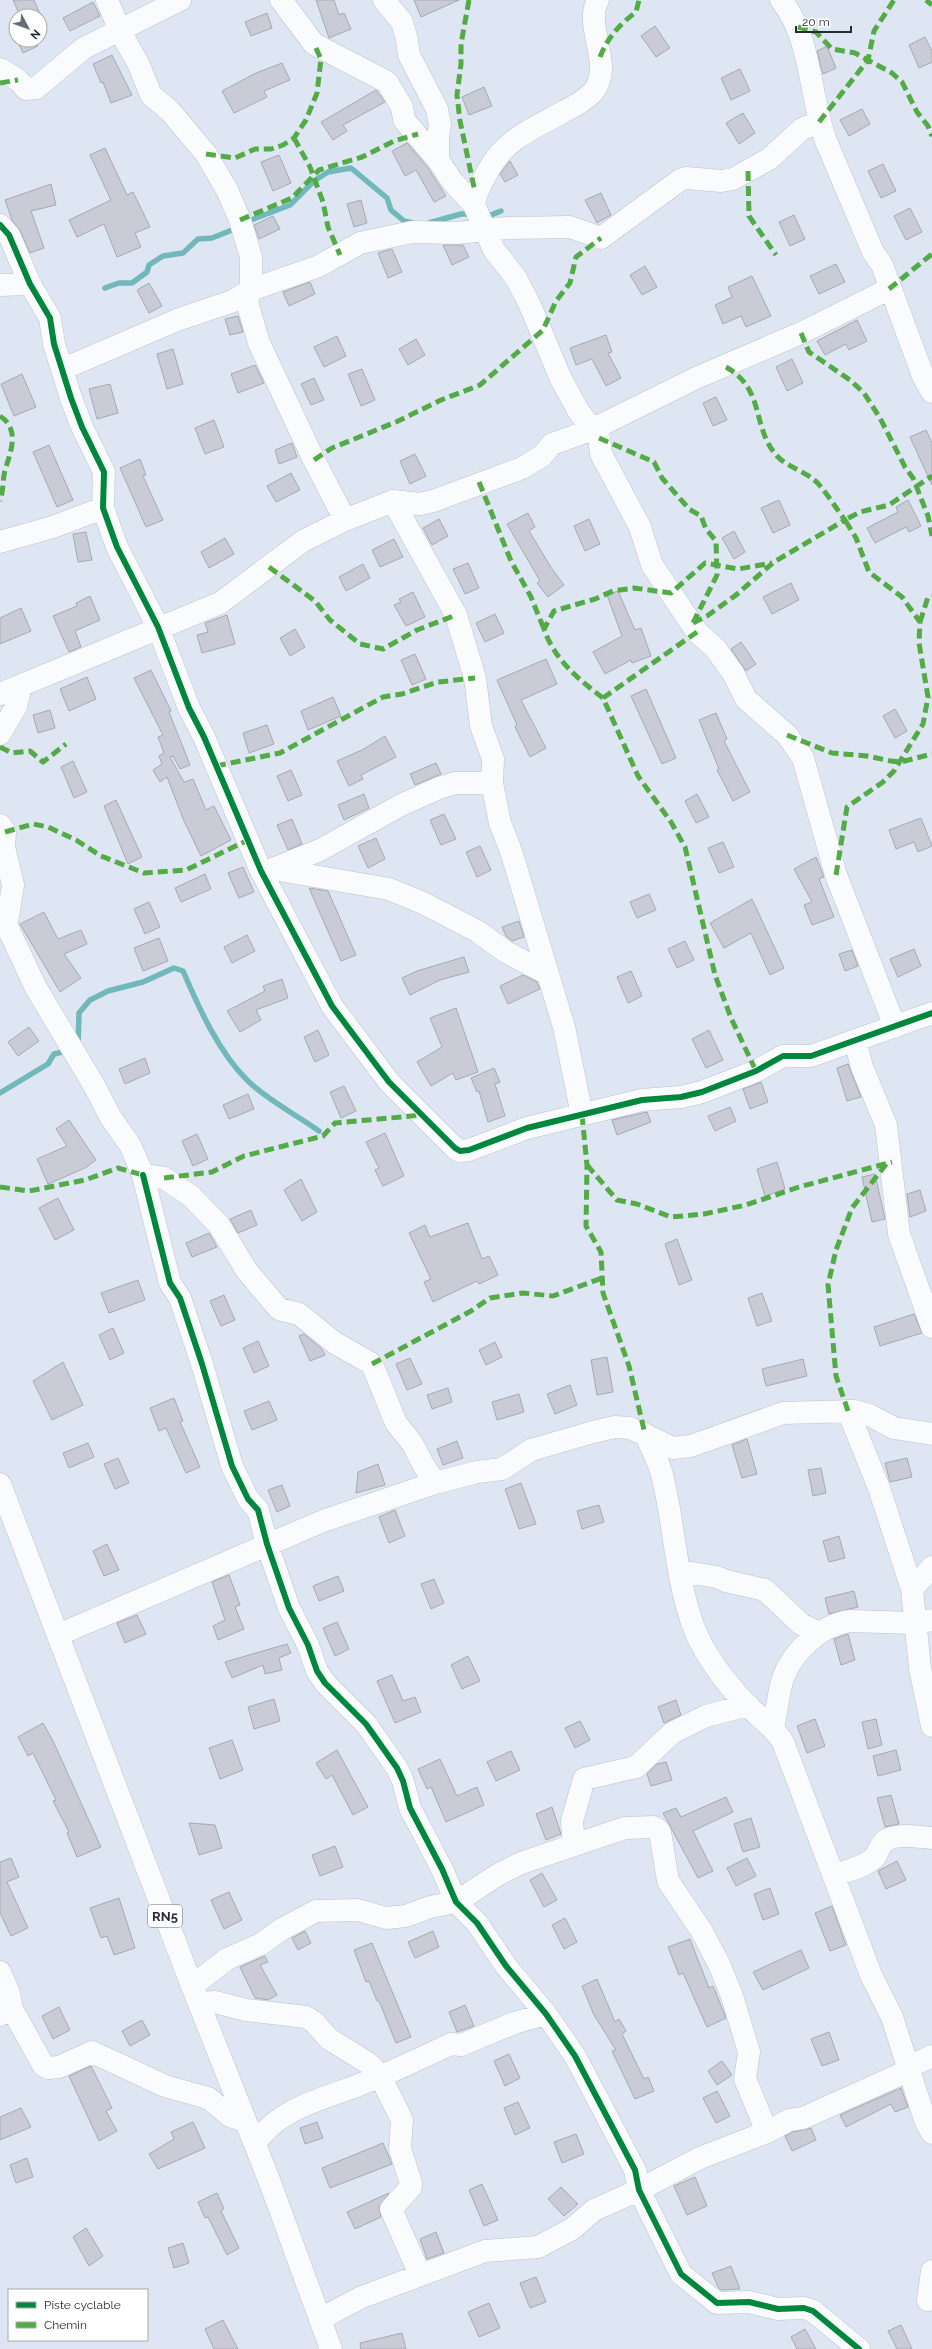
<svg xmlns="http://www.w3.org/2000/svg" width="932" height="2349" viewBox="0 0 932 2349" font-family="Raleway,sans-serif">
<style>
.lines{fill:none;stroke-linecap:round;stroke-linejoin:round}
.stream{stroke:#71b8ba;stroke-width:5.5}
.building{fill:#c9ccd7;stroke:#a6a9b3}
.minor-casing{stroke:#bbc2cd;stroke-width:23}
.highway-casing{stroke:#bbc2cd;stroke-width:23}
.minor{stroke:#fafbfd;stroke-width:22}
.highway{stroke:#fafbfd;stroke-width:22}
.quiet{stroke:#53ab45;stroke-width:5;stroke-dasharray:10 5;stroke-linecap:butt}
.cycleway-casing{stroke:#fff;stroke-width:8}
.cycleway{stroke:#00873e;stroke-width:6}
.labels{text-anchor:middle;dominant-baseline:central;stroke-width:3;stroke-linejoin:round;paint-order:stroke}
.shield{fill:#fff;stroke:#666b70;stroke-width:1}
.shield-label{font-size:13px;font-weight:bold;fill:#252b33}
</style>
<rect width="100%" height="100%" fill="#dee6f3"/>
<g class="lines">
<!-- stream -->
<path class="stream" d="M484,215H491L501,211
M246,222L290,205L314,181L328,172L351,168L387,198L391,210L404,221L413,223
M429,223L461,214H473
M105,288L119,283H132L147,272L149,265L163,256L183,253L198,239L212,238L237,228
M78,1047L79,1013L90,1000L108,991L143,982L174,968L183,971C199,1008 219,1053 248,1081C266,1099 298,1116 319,1131
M0,1093L48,1064L54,1054L67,1051"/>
</g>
<!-- building -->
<path class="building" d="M13,0H34L42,18L20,16Z
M316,0H334L339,15L344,13L351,29L329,38Z
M414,0H459L421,17Z
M93,2L100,16L70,31L63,18Z
M267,13L272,28L251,36L245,22Z
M655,26L670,48L656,57L641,36Z
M925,37L932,51V62L919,68L909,45Z
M17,40H35L38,46L23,53Z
M827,46L836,68L823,74L817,51Z
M112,55L132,95L111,103L103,82L101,83L93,64Z
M282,63L290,80L264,91L267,97L234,113L222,91L256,73Z
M740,69L750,91L731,100L721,78Z
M484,87L492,106L469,115L462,97Z
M376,90L385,102L343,125L347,131L333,140L321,122Z
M862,109L870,124L849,136L840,120Z
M743,113L755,133L739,144L726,123Z
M407,143L428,168L446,196L434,202L416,170L405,176L392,151Z
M105,148L127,195L133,192L150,227L135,233L141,247L117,257L104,224L77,237L69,220L111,200L90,155Z
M279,155L291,183L273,191L261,162Z
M510,161L518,175L505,182L500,174Z
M883,164L896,191L881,198L868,171Z
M51,184L56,205L31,211L44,248L30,253L20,230L12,220L5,200Z
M601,193L611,215L597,223L585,200Z
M361,200L367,223L354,227L347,204Z
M910,208L922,232L906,240L894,216Z
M794,215L805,239L790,246L779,222Z
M273,216L280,229L259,239L254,225Z
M443,245H463L469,257L452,265Z
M392,249L402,272L388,278L378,253Z
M836,264L845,282L819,294L810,276Z
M645,266L657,287L642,295L630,275Z
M752,276L771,316L746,327L741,316L723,324L715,305L732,297L728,287Z
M310,282L315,294L289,306L283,292Z
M149,283L162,306L149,313L137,290Z
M238,316L243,332L230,335L225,319Z
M857,320L867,341L849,350L846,344L825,355L817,341Z
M606,335L612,352L608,353L621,378L606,386L592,359L576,365L570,348Z
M337,336L346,356L324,367L314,347Z
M416,339L425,355L408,365L399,349Z
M173,349L183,384L167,389L157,354Z
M792,359L803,383L787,391L776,367Z
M255,365L264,383L238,393L231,374Z
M362,369L375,400L361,406L348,374Z
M22,374L36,407L14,416L1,384Z
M314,378L324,400L311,405L301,384Z
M110,384L118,413L97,419L89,389Z
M716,397L727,420L713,426L703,403Z
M214,420L224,447L205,454L195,428Z
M926,430L932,443V485L910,437Z
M292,443L297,457L279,464L275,450Z
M49,445L73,500L57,507L33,452Z
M415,454L426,476L410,484L400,461Z
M140,459L146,475L143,476L163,520L146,527L120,468Z
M291,473L300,490L276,502L267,486Z
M779,500L790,525L773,533L761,508Z
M908,500L921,526L909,532L906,527L875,543L867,528L898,512L896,507Z
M528,513L535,527L529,531L552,569L564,585L548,597L537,583L540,581L507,524Z
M439,519L448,536L432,545L423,528Z
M589,519L600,544L585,551L574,526Z
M734,531L745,552L734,559L722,538Z
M86,532L92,560L78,562L73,534Z
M225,538L234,554L209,568L201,552Z
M394,539L403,557L380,567L372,550Z
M468,563L479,588L465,594L453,569Z
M363,564L370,578L346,591L339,577Z
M791,583L799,600L772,614L763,597Z
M618,591L635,630L641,628L651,656L632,663L631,660L605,674L593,652L622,636L607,595Z
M413,592L425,617L406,626L394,605L401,602L399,599Z
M90,596L100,620L75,631L81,647L69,652L53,616L77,606L76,603Z
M21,608L31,631L0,644V618Z
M495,614L504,633L485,642L476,623Z
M227,615L235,644L202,653L197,635L208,632L205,623Z
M295,629L305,647L290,656L280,638Z
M741,642L756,664L746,671L731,649Z
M415,654L426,679L412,685L401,660Z
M546,659L557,684L521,700L546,748L530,757L515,727L517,725L497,680Z
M151,670L171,711L169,712L190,765L180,769L173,756L170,757L184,782L193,779L206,810L214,806L231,840L201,856L184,821L167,777L160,782L153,770L162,764L159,756L164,753L158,737L163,735L134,678Z
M87,677L96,699L69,711L60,689Z
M646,689L676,758L662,764L631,696Z
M333,697L341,716L308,730L301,711Z
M895,709L907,731L895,738L883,716Z
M50,710L55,728L38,733L33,715Z
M716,713L727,739L724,741L750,792L733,801L717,770L719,769L699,720Z
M267,725L274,744L249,753L243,733Z
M385,736L396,757L361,775L363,779L349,786L337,761L362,750Z
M73,761L87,792L74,798L61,767Z
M436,763L441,774L415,785L410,774Z
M291,770L302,795L288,801L277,776Z
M364,794L369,808L344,820L338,805Z
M697,794L709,817L696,823L685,801Z
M116,800L142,857L128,864L104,806Z
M444,814L456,839L441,845L430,820Z
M921,818L932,846L918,852L914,842L896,849L889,830Z
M292,819L302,844L288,850L277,825Z
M376,838L385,859L368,868L358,846Z
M723,842L734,867L719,873L708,848Z
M480,846L491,870L477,877L466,852Z
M816,857L824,877L819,879L834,917L812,925L804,905L812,902L794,869Z
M243,867L254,892L239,898L228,873Z
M205,874L211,889L181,902L175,888Z
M309,888L328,891L356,955L341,961Z
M649,894L656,910L637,918L630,902Z
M752,899L784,968L770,975L751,933L724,948L710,923Z
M149,902L160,927L145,934L134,909Z
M44,912L58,939L81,930L87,944L64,954L81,978L60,992L20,924Z
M519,921L524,937L512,941L506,936L502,927Z
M247,935L255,951L232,963L224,947Z
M159,938L168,961L143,971L134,948Z
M685,941L694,960L677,968L668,949Z
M914,949L921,966L898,977L890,959Z
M852,950L858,966L845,971L839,954Z
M464,957L469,972L440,980L410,995L402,978L417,971Z
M631,971L642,996L628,1003L617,977Z
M523,975L537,982L540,989L508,1004L500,986Z
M282,979L288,998L256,1010L261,1020L240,1032L227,1011L265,991L263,986Z
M456,1008L478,1072L456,1080L453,1073L431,1086L417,1062L442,1047L430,1018Z
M29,1027L39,1041L18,1056L8,1042Z
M318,1030L329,1055L315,1062L304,1037Z
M709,1030L723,1060L706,1068L692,1039Z
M145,1058L150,1073L125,1084L119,1069Z
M848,1064L861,1097L847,1101L837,1068Z
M494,1068L500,1082L495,1084L505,1116L488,1122L479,1091L477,1092L471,1078Z
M761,1082L768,1102L750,1109L743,1089Z
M344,1086L356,1111L341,1118L330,1092Z
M248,1094L254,1109L229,1119L223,1105Z
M730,1107L736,1121L715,1131L708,1116Z
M647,1112L651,1122L617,1135L612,1120Z
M69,1120L96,1160L85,1168L48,1184L37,1159L67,1146L56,1129Z
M385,1133L404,1176L383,1186L375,1170L379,1168L366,1142Z
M197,1134L208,1159L193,1166L182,1141Z
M777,1162L785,1189L765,1196L757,1169Z
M875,1174L885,1219L872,1222L862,1177Z
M301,1179L317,1212L302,1221L284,1190Z
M920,1190L926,1211L910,1217L907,1194Z
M58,1198L74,1230L55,1240L39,1208Z
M251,1210L257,1225L238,1233L230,1219Z
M468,1223L482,1259L489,1256L498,1275L479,1284L477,1281L433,1302L424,1282L431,1279L409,1233L425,1225L430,1237Z
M209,1233L217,1247L192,1257L186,1243Z
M677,1239L692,1280L679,1285L665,1244Z
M138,1280L145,1300L109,1313L101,1293Z
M762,1293L772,1321L757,1326L748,1298Z
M224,1295L235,1320L221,1326L210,1301Z
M914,1314L922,1333L880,1346L874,1327Z
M113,1328L124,1353L110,1360L99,1335Z
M304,1334L322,1349L325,1355L310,1361L299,1336Z
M258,1341L269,1366L254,1373L243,1348Z
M495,1342L502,1357L486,1365L479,1350Z
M607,1357L613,1392L597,1395L591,1360Z
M410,1358L422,1384L407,1390L396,1364Z
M803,1359L807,1376L766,1386L762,1369Z
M63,1362L83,1405L52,1420L33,1381Z
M570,1385L577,1405L555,1414L547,1394Z
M448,1388L452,1402L432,1409L427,1395Z
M519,1394L524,1412L497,1420L492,1402Z
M174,1398L183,1421L180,1422L200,1467L186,1473L166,1428L159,1431L150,1408Z
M269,1401L277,1420L252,1430L244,1411Z
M747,1439L757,1474L742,1478L732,1445Z
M457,1441L463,1458L443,1465L437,1449Z
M88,1443L94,1457L69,1468L63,1453Z
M118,1458L129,1483L115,1489L104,1464Z
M907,1458L912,1477L890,1482L885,1463Z
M378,1464L385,1485L356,1493L358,1472Z
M821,1468L826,1493L813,1496L808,1470Z
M521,1483L536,1524L519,1529L505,1489Z
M282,1485L290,1506L277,1512L268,1490Z
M599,1505L604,1522L582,1529L577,1511Z
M395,1510L405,1536L389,1543L379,1517Z
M839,1536L845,1558L829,1562L823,1541Z
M107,1544L119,1570L104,1576L93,1551Z
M229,1575L240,1605L235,1607L244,1629L218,1640L213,1626L225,1620L212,1582Z
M338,1576L344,1591L319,1601L313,1586Z
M434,1579L444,1603L431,1609L421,1584Z
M854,1591L858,1607L829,1614L825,1598Z
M137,1615L146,1634L125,1643L117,1623Z
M337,1622L349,1649L335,1656L323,1628Z
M848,1634L855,1660L841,1665L834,1639Z
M287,1644L291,1653L279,1658L282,1670L265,1674L263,1665L232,1678L225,1662Z
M468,1656L480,1681L462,1689L451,1665Z
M392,1675L403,1701L415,1697L421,1712L395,1723L377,1681Z
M274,1699L280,1721L254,1729L248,1707Z
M676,1700L681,1715L664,1723L658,1707Z
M815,1719L825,1746L807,1753L797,1726Z
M876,1719L882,1745L868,1749L862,1722Z
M580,1721L590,1740L575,1748L565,1728Z
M43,1723L53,1741L101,1847L77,1857L67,1833L69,1832L53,1801L56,1800L33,1753L28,1756L18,1737Z
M232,1740L243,1770L220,1779L209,1748Z
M337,1750L368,1807L353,1815L332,1775L326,1779L316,1763Z
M896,1750L901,1770L878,1776L873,1756Z
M511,1751L520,1770L496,1781L487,1762Z
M440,1759L457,1796L477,1787L484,1805L446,1822L431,1787L427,1789L418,1769Z
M666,1762L672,1780L651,1786L647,1774L657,1764Z
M891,1795L899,1824L885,1827L877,1798Z
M726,1797L733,1812L693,1831L713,1871L698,1878L663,1813L676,1808L681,1817Z
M552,1807L561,1834L546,1840L536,1814Z
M751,1818L760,1847L743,1852L734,1824Z
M189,1823L215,1825L222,1848L199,1855Z
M335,1846L343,1867L320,1876L312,1855Z
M11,1858L19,1877L7,1882L28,1928L11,1936L0,1913V1862Z
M747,1858L756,1876L736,1886L727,1868Z
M897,1861L906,1880L886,1889L878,1871Z
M542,1873L557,1900L544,1907L530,1880Z
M770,1888L779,1914L763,1920L754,1894Z
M229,1892L242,1920L224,1929L211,1900Z
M119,1898L135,1948L114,1955L107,1936L101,1938L90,1908Z
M832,1906L846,1945L830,1951L815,1913Z
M565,1918L577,1942L564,1949L552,1925Z
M305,1931L311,1943L298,1950L292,1938Z
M433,1931L439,1947L415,1958L408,1942Z
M690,1939L709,1988L713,1986L726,2018L707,2027L683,1973L679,1975L668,1947Z
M372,1943L411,2037L396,2043L379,2001H377L369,1981L366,1982L354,1950Z
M801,1950L809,1968L763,1990L753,1972Z
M265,1956L268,1962L260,1965L277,1995L268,2000L255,1998L240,1967Z
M597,1979L615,2022L619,2019L626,2031L622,2034L644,2079L648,2077L654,2091L635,2099L612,2051L616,2050L594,2015L582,1986Z
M465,2005L474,2026L457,2032L449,2012Z
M59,2007L70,2030L53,2039L42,2016Z
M142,2020L150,2035L130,2046L122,2031Z
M829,2032L839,2060L822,2066L811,2039Z
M509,2054L520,2078L505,2086L494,2061Z
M722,2061L732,2075L717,2085L708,2071Z
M91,2066L112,2108L106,2111L117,2131L99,2141L69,2076Z
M901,2088L908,2107L895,2112L891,2104L846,2127L840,2115Z
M717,2091L730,2116L716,2123L703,2098Z
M518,2102L530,2128L515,2135L504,2108Z
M21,2108L31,2127L0,2140V2117Z
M193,2122L205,2148L158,2169L149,2154L174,2139L171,2132Z
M317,2122L323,2138L305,2144L300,2128Z
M811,2128L816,2140L792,2151L785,2136L793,2132Z
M576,2134L584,2154L562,2163L554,2142Z
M383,2143L392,2164L330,2188L322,2168Z
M27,2158L33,2177L16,2183L10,2165Z
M695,2177L707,2206L687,2215L674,2186Z
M482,2184L498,2220L484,2226L469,2190Z
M561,2187L578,2204L564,2216L548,2199Z
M217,2193L224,2209L221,2211L239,2248L227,2255L208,2217L205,2218L198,2202Z
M389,2193L379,2207L381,2217L355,2229L347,2212Z
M86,2228L103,2256L89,2266L73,2237Z
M436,2232L444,2253L427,2259L420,2239Z
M183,2243L189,2263L174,2268L168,2248Z
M731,2266L740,2289L721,2290L718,2287L712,2273Z
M536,2277L546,2302L530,2308L520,2283Z
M489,2303L500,2328L479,2337L468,2312Z
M223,2320L238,2349H214L205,2329Z
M901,2325L912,2349H897L888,2331Z
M805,2329L816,2349H797L791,2337Z
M402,2333L406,2349H361L360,2343Z"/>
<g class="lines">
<!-- minor casing -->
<g class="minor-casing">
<path id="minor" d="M107,0L120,31L139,65L151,95L170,111L206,154L227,190L240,220L251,257V290L247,302L259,343L314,460L345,520
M281,0L314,44L387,82L402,107L404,120L438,160
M384,0L402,22L407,40L409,55L437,109L440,125L438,137V160L452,181L474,205L494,250L516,278L529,303L561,379L579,412L599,438L601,454L640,527L652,565L697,632L715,648L733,673L746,699L787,735L803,758L836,875L895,1027
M781,0C812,39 809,95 826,141L873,252L882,265L923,376L932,392
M0,69L18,80L26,89L36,88L84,48L180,0
M474,205C476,190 483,181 489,169C506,138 536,127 565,111C575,106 585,100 593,92C615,65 583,27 598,0
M0,225L9,235L30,284L50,318L54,344L71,398L82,427L104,472L103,508L117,547L158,627L189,708L204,737L261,871L332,1006L389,1082L455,1148L460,1151L469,1150L527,1128L642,1100L681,1097L702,1092L756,1071L783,1056H811L932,1013
M0,285L30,284
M63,369L177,320L233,301L251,290L319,266L360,243L412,232L457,233L507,228L570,227L601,238L680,180L686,178L721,181L733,179L769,159L802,129L819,122
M393,501L456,615L475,678L481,726L493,759L492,783L500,823L511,851L548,974L564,1027L582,1115
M0,542L53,527L103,508
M0,694L220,603L303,541L345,520L393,501L420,504L433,501L522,468L542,456L552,444L591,430L696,378L801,333L889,289
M0,734L16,707L21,685
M0,825L5,832L4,847L13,885L8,917L0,926
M273,869L389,889L423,903L477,931L506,952L548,974
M273,869L320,850L401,805L439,788L455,783H492
M5,922L36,988L95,1087L111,1118L130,1145L143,1175L164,1178L191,1196L219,1225L247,1271L279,1309L299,1314L335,1343L372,1364L396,1423L412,1443L424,1466L435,1483
M855,1041L862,1067L886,1125L899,1234L932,1327
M143,1175L170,1283L180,1298L202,1364L232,1466L248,1499L258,1510L267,1544L289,1608L308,1645L317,1671L325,1683L366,1724L397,1768L403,1781L410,1808L442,1869L456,1902L477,1923L506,1966L546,2014L575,2056L635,2170L639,2190L681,2274L717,2303L749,2302L778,2309L804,2308L813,2311L859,2349
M848,1411L879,1488L912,1589
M645,1434C652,1449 660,1464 663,1479C675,1528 676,1581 694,1628C705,1656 726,1683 747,1705C760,1718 773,1726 783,1742L871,1975L892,2017L925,2120L932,2133
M932,1567L912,1589L920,1668L932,1726
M679,1571L717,1577L726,1581L765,1590L801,1624L819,1633
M58,1635L323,1521L435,1483L477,1472L502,1469L531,1450L593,1432L615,1427L630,1428L673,1448L691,1446L783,1413L854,1411L869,1415L894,1428L932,1434
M773,1727C777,1711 778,1694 783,1678C793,1651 821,1625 850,1621L914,1623L932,1620
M574,1845L572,1821L584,1779L636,1767L672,1733L706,1716L748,1705
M834,1875C847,1871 864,1867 874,1858C879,1852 880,1844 886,1840C900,1833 918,1837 932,1838
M0,1972L9,1993L12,2009L0,2015
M192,1986L227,1959L261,1944L282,1929L316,1911L358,1910L386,1918L406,1916L430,1907L456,1902L499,1874L521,1863L625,1828L654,1827L660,1832L668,1881L701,1930L719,1964L732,1996L749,2052L745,2079L767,2132
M199,2003L215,2002L246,2010L306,2017L314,2022L329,2039L368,2063L380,2076L402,2120L400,2149L411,2183V2187L391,2209L420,2275
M12,2009L43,2065L48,2068L59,2067L92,2052L165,2086L208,2098L230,2116L244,2121
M255,2144C277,2109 323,2099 359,2085C390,2073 421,2058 451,2044L461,2045L514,2023L546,2014
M928,2300L932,2271
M320,2319L362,2297L485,2251L538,2247L572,2229L594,2210L639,2190L700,2158L767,2132L789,2120L803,2118L901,2074L907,2068L932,2056"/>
</g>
<!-- highway casing -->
<g class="highway-casing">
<path id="highway" d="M0,1484L192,1986L269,2180L331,2349"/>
</g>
<!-- minor -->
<use href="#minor" class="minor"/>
<!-- highway -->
<use href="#highway" class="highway"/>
<!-- quiet -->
<path class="quiet" d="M469,0L461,44V64L457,95L460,121L475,192
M926,0L932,5
M798,27L816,32L832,49L855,53L892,73L902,82L917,112L928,126L932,136
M600,57C607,38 620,24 636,12L639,0
M0,83L18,80
M819,122L868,60L874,31L894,0
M294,138L310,167L323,202L328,227L340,255
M206,154L235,158L255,149H271L283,145L294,138L306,120L317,93L321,59L314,44
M748,171L749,216L776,255
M240,220L292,198L319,170L362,157L394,141L418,134
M889,289L932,254
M801,333L809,352L850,380L864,393L880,418L905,467L913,478L928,516L932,536
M0,416C19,429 12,448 6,467C2,478 4,490 0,501
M599,438L654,462L662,478L689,509L701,516L706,529L716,541L717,575L693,623
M314,460L332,448L396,422L441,400L480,385L543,330L556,301L570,283L576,257L601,238
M479,482L511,561L531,597L544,629
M269,567L315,601L330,620L360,644L383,649L417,630L456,615
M920,622L928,597L932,596
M693,623L707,616L736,595L774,562L845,520C837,510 822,485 813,479C803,471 786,466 777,456C751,427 766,390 726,367
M697,632L603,698L638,776L671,822L685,847L715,975L731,1018L756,1071
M603,698C578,679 554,659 544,629L554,611L595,599L613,591L634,588L671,593L705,563L738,569L772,563
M787,735L832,753L867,756L891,761L901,762L932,754
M0,747L12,753L30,751L43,762L66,744
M216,766L280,753L383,697L402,694L438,682L475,678
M5,832L33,824L48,827L76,840L101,856L144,873L186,870L248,840
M836,875L847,807L883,782L894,771L923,724L928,697L919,643L920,622L902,597L869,572L856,538L845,520L860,512L889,505L932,476
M582,1115L587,1165L586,1226L601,1252L603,1293L629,1366L645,1434
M587,1165L617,1200L637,1204L671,1217L704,1214L746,1205L799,1187L892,1162
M164,1178L212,1172L244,1156L323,1136L335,1123L423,1115
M0,1187L29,1191L85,1180L118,1168L143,1175
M372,1364L471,1311L490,1298L523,1293L553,1296L602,1278
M848,1411L836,1376L828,1285L836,1250L852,1208L887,1163"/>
<!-- cycleway casing -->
<g class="cycleway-casing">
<path id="cycleway" d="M0,225L9,235L30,284L50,318L54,344L71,398L82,427L104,472L103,508L117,547L158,627L189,708L204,737L261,871L332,1006L389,1082L455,1148L460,1151L469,1150L527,1128L642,1100L681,1097L702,1092L756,1071L783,1056H811L932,1013
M143,1175L170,1283L180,1298L202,1364L232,1466L248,1499L258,1510L267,1544L289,1608L308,1645L317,1671L325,1683L366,1724L397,1768L403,1781L410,1808L442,1869L456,1902L477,1923L506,1966L546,2014L575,2056L635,2170L639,2190L681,2274L717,2303L749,2302L778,2309L804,2308L813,2311L859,2349"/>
</g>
<!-- cycleway -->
<use href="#cycleway" class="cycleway"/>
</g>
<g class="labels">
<!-- shield labels -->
<rect class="shield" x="148" y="1905" width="34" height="22" rx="3"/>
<g class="shield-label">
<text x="165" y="1916">RN5</text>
</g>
</g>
<!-- legend -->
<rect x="8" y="2289" width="140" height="52" fill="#ffffff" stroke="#a8aaad"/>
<rect x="16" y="2302" width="20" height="6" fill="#00873e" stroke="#a8aaad"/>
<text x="44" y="2309" font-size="12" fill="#252b33">Piste cyclable</text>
<rect x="16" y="2322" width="20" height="6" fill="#53ab45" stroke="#a8aaad"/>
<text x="44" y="2329" font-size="12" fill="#252b33">Chemin</text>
<!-- north arrow -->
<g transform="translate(28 28) rotate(131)"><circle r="19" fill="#ffffff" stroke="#a8aaad"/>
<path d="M0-3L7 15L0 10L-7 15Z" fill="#666c76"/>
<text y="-6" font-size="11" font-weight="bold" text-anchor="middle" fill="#252b33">N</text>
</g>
<!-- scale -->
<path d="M796 26v6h55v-6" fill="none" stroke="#252b33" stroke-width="2"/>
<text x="802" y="26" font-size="12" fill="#252b33" stroke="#ffffff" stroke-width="3" paint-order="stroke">20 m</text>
</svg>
